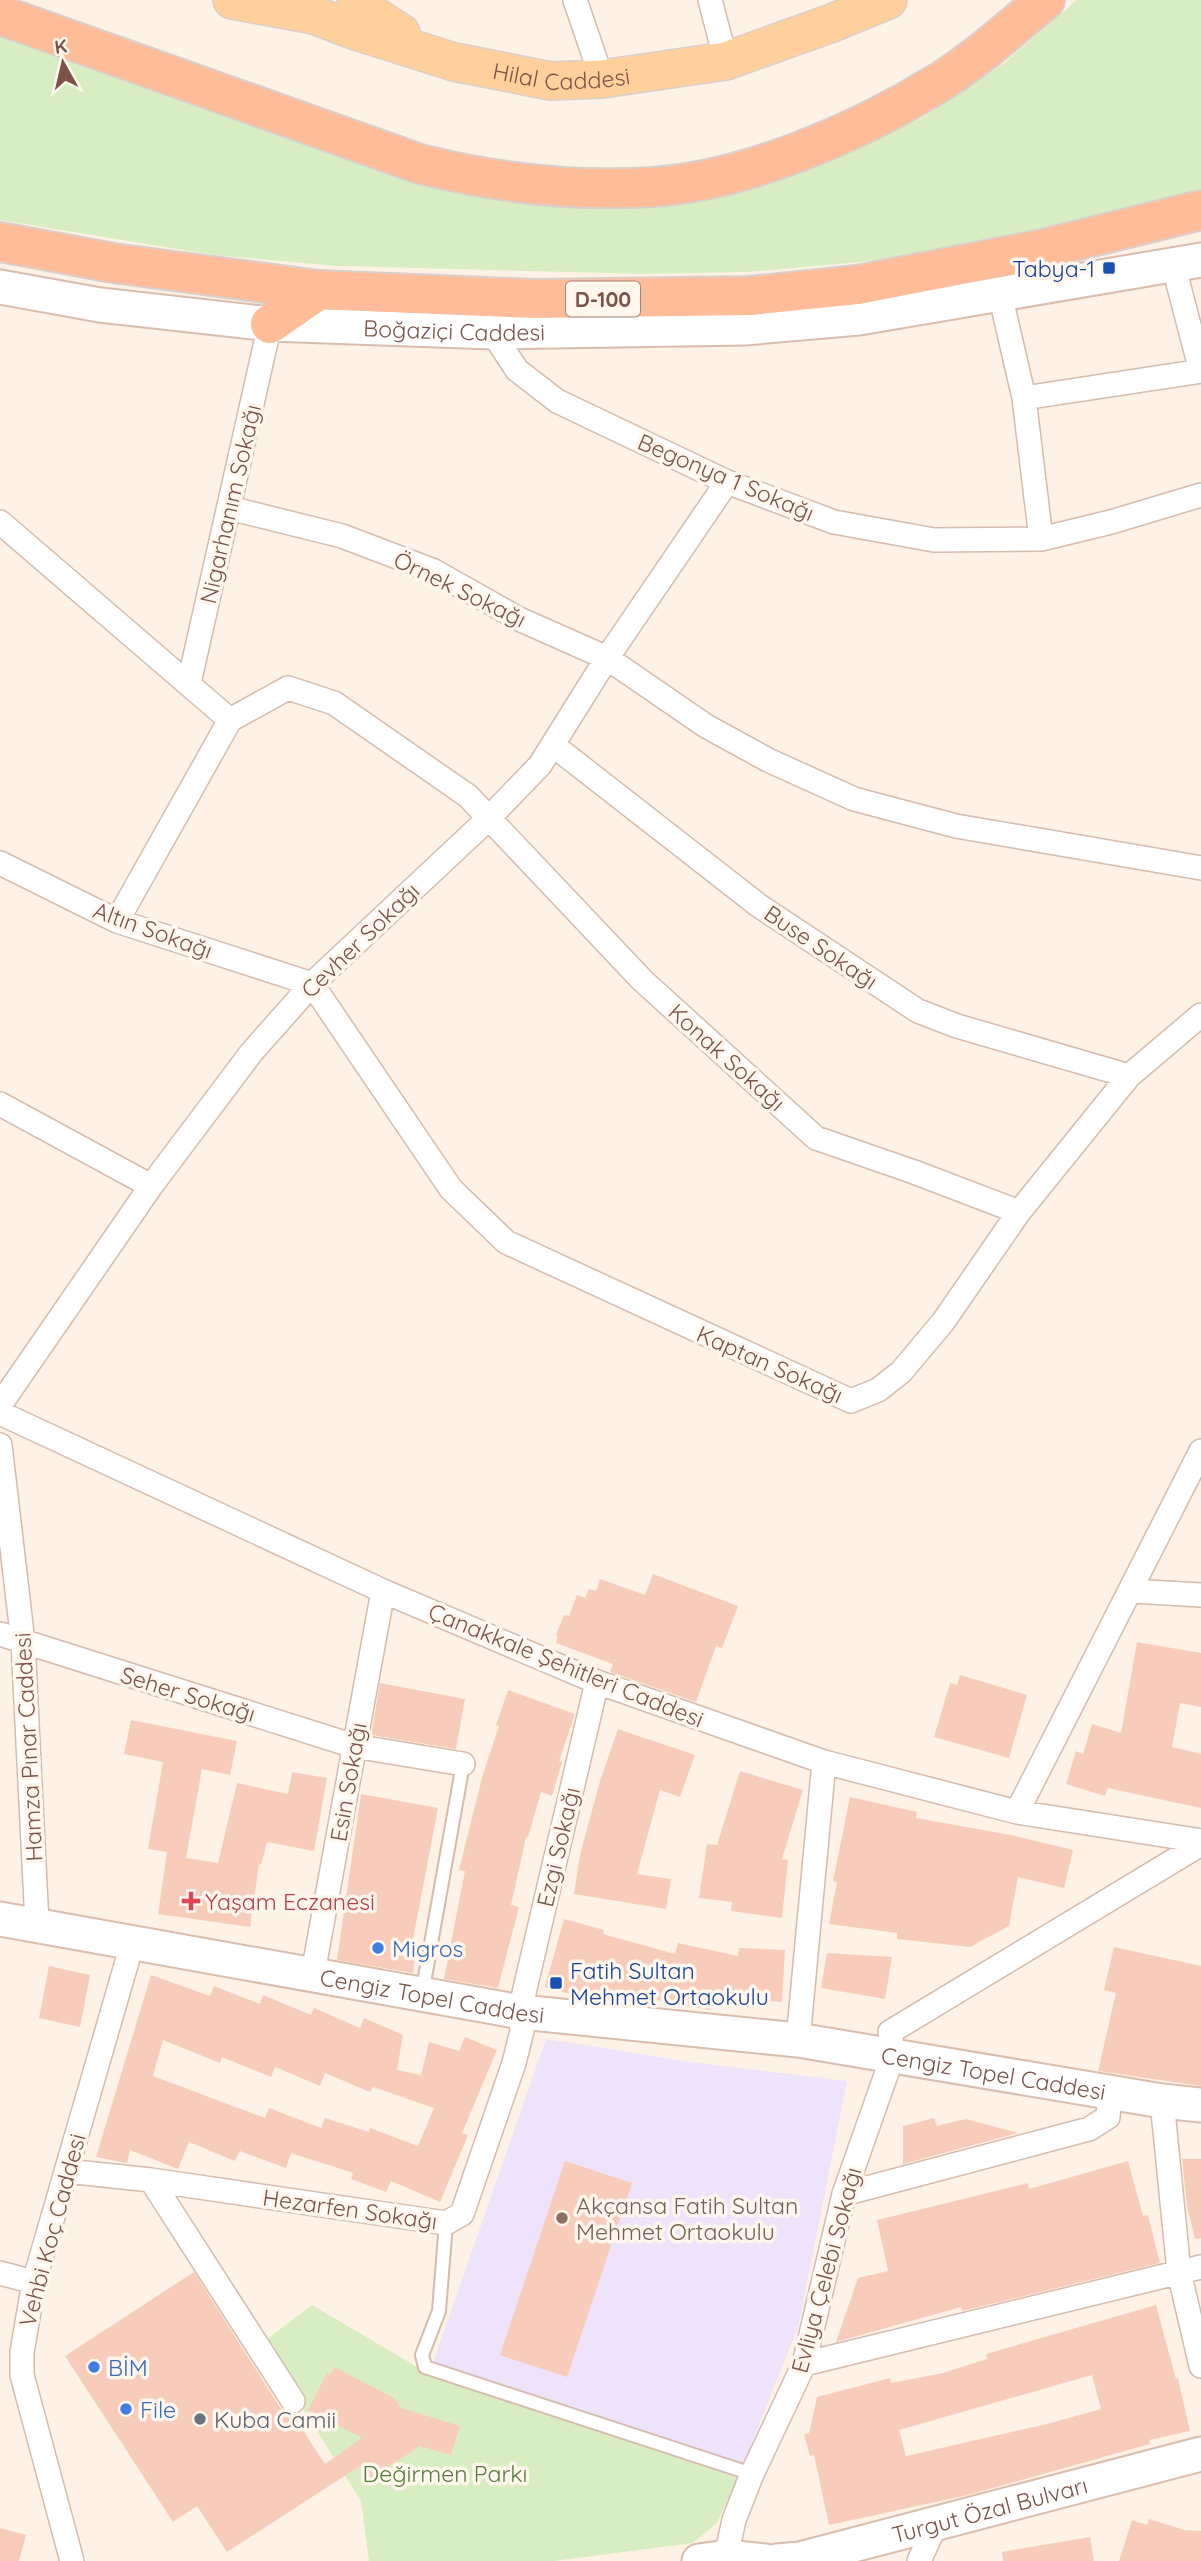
<svg xmlns="http://www.w3.org/2000/svg" width="1201" height="2561" viewBox="0 0 1201 2561" font-family="Quicksand,sans-serif">
<style>
.education{fill:#efe2fb}
.green{fill:#d8eec2}
.building{fill:#f7ccba;fill-rule:evenodd}
.lines{fill:none;stroke-linecap:round;stroke-linejoin:round}
.service-casing{stroke:#d5bbac;stroke-width:16}
.minor-casing{stroke:#d5bbac;stroke-width:26}
.secondary-casing{stroke:#dabcac;stroke-width:37}
.primary-casing{stroke:#dacfcb;stroke-width:40}
.trunk-casing{stroke:#dacfcb;stroke-width:42}
.service{stroke:#fff;stroke-width:12}
.minor{stroke:#fff;stroke-width:23}
.secondary{stroke:#fff;stroke-width:33}
.primary{stroke:#ffd09c;stroke-width:37}
.trunk{stroke:#ffbc99;stroke-width:38}
.transit-dot{fill:#1a4fb4;stroke:#fff7ee;stroke-width:2.5}
.health-dot{fill:#e0444e;stroke:#fff7ee;stroke-width:2.5}
.shop-dot{fill:#3f7fe0;stroke:#fff7ee;stroke-width:2.5}
.education-dot{fill:#8d6e63;stroke:#fff7ee;stroke-width:2.5}
.worship-dot{fill:#6b7280;stroke:#fff7ee;stroke-width:2.5}
.labels{text-anchor:middle;dominant-baseline:central;stroke-width:7;stroke-linejoin:round;paint-order:stroke}
.shield{fill:#fff7ee;stroke:#a38579;stroke-width:2}
.shield-label{font-size:21px;font-weight:bold;fill:#7b5447}
.street-label{font-size:23px;fill:#7b5447;stroke:#fff7ee}
.transit-label{font-size:23px;fill:#164399;stroke:#fff7ee;text-anchor:end}
.health-label{font-size:23px;fill:#be3a42;stroke:#fff7ee;text-anchor:start}
.shop-label{font-size:23px;fill:#366cbe;stroke:#fff7ee;text-anchor:start}
.education-label{font-size:23px;fill:#785e54;stroke:#fff7ee;text-anchor:start}
.worship-label{font-size:23px;fill:#5b616d;stroke:#fff7ee;text-anchor:start}
.park-label{font-size:23px;fill:#547c3b;stroke:#fff7ee}
</style>
<rect width="100%" height="100%" fill="#fef2e6"/>
<!-- education -->
<path class="education" d="M546,2039L690,2062L847,2081L799,2324L738,2478L429,2374Z"/>
<!-- green -->
<path class="green" d="M1077,0H1201V191L1077,225L984,246L861,262L748,272L645,274L337,266L214,255L0,220V31L384,171L503,201L604,207L865,144L922,118L1004,63Z
M312,2305L429,2374L738,2478L717,2523L693,2543L554,2561H369L361,2501L262,2343Z"/>
<!-- building -->
<path class="building" d="M653,1574L738,1606L722,1648L716,1646L696,1702L610,1672L613,1664L556,1643L558,1636L556,1635L564,1615L569,1616L577,1595L585,1598L589,1589L596,1591L600,1579L645,1595Z
M1137,1642L1201,1653V1707L1180,1703L1172,1747L1201,1754V1808L1108,1788L1105,1796L1066,1784L1076,1751L1083,1754L1092,1724L1121,1733Z
M960,1675L1027,1695L1009,1758L934,1737L950,1683L957,1685Z
M380,1683L465,1699L456,1749L371,1735Z
M508,1690L575,1714L559,1761L562,1762L552,1796L541,1792L528,1837H526L511,1905L519,1907L498,1988L444,1979L465,1871L459,1870L483,1774L499,1726L496,1725Z
M131,1720L237,1741L230,1775L202,1769L186,1858L218,1863L237,1783L288,1794L292,1772L327,1778L314,1851L267,1842L261,1865L259,1864L250,1927L158,1914L167,1852L148,1849L163,1762L124,1754Z
M618,1729L695,1755L680,1797L660,1790L637,1874L671,1879L666,1909L574,1894L580,1855L600,1781Z
M740,1771L803,1790L782,1859L788,1860L782,1918L731,1911L732,1902L699,1898L707,1844L717,1845Z
M361,1794L438,1808L410,1955L415,1956L413,1973L337,1960Z
M850,1797L917,1812L916,1818L1011,1835L1073,1850L1064,1888L1018,1877L1009,1926L970,1947L897,1939V1933L829,1924L837,1882L833,1881Z
M564,1919L604,1930L603,1934L675,1954L678,1943L738,1956L739,1948L785,1950L782,2002L713,1997L710,2010L647,1998L645,2005L603,2001L586,1996L585,1998L545,1987Z
M1114,1947L1201,1966V2086L1098,2071L1116,1993L1104,1990Z
M827,1953L892,1957L885,1999L821,1988Z
M49,1966L90,1975L80,2027L39,2018Z
M151,1975L210,1996L214,1986L260,2004L263,1995L311,2015L314,2008L360,2028L364,2018L403,2035L397,2070L421,2075L429,2042L459,2051L465,2037L497,2050L462,2133L468,2135L440,2202L391,2181L386,2192L351,2179L353,2173L291,2153L286,2168L240,2151L235,2161L189,2142L178,2169L130,2150L127,2163L96,2157ZM163,2040L220,2063L222,2057L271,2077L275,2067L320,2086L325,2073L370,2092L373,2087L434,2108L418,2146L370,2128L369,2132L325,2118L321,2128L269,2108L265,2118L153,2076Z
M934,2118L937,2126L966,2119L1018,2133L903,2164V2126Z
M1182,2159H1201V2238L1195,2239L1187,2206Z
M565,2161L632,2183L567,2377L500,2355Z
M1128,2161L1143,2216L1148,2215L1160,2263L962,2311L961,2307L836,2342L858,2278L888,2271L877,2220L1028,2183L1029,2189Z
M194,2272L281,2409L293,2415L325,2464L362,2438L308,2410L327,2373L330,2375L334,2367L394,2398L401,2408L460,2426L451,2455L420,2446L369,2480L360,2466L227,2552L197,2506L173,2522L65,2356Z
M1156,2305L1176,2379L1178,2378L1190,2431L1149,2440L1150,2444L968,2495L829,2525L814,2455L810,2456L804,2435L809,2433L817,2397L890,2378L891,2383L943,2373L987,2359L986,2354ZM1092,2375L1101,2409L1047,2424L906,2456L899,2430Z
M1149,2519L1184,2530L1201,2531V2561H1119L1132,2520L1147,2525Z
M0,2528L26,2535L19,2561H0Z
M1090,2537L1094,2561H1003L1002,2552Z"/>
<g class="lines">
<!-- service casing -->
<g class="service-casing">
<path id="service" d="M422,1994L463,1764
M446,2223L439,2311L422,2355L425,2367L752,2474"/>
</g>
<!-- minor casing -->
<g class="minor-casing">
<path id="minor" d="M575,0L602,79
M710,0L726,61
M1000,294L1024,398L1041,539
M492,332L517,370L557,401L727,482L834,522L934,540L1041,539L1111,522L1201,495
M1024,398L1201,371L1173,264
M229,508L342,536L434,571L519,619L607,658L706,726L768,760L854,799L956,826L1201,868
M0,522L230,720
M189,683L270,324
M230,720L288,688L334,703L468,796L642,980L816,1138L914,1172L1019,1212
M553,745L758,905L918,1011L957,1026L1129,1076
M0,863L117,921L312,984L451,1189L506,1242L851,1401L878,1390L901,1372L943,1322L1019,1212L1129,1076L1201,1015
M117,921L230,720
M0,1104L151,1186
M0,1405L151,1186L251,1053L312,984L488,819L540,765L607,658L727,482
M0,1413L383,1591L597,1682L824,1762L1017,1812L1201,1841
M0,1445L23,1642L37,1924
M1131,1591L1201,1595
M0,1634L354,1746L463,1764
M1017,1812L1201,1451
M313,1973L383,1591
M798,2040L824,1762
M1162,2101L1179,2272L1201,2366
M66,2171L151,2180L446,2223L462,2214L514,2063L522,2031L521,2012L524,1993L597,1682
M151,2180L293,2401
M844,2194L1089,2129L1108,2117L1110,2091
M0,2273L34,2282
M804,2364L1201,2267
M72,2561L22,2375V2352L34,2282L133,1941
M725,2561L734,2520L752,2474L804,2364L844,2194L893,2055L890,2032L1201,1844
M919,2561L936,2524"/>
</g>
<!-- secondary casing -->
<g class="secondary-casing">
<g id="secondary">
<path id="s1" d="M0,287L100,305L270,324L492,332L745,328L859,318L1201,260"/>
<path id="s2" d="M0,1919L521,2012L798,2040L1162,2101L1201,2105"/>
<path d="M699,2561L727,2557L765,2561"/>
<path id="s3" d="M777,2561L800,2559L1201,2454"/>
</g>
</g>
<!-- primary casing -->
<g class="primary-casing">
<g id="primary">
<path id="s4" d="M232,0L314,15L356,31L454,62L551,81L602,79L726,61L832,23L888,0"/>
<path d="M356,0L364,9L401,33"/>
</g>
</g>
<!-- trunk casing -->
<g class="trunk-casing">
<path id="trunk" d="M0,15L420,164C496,183 573,192 652,187C747,181 859,132 940,82C977,59 1011,28 1045,0
M0,242L113,263L319,290L535,299L750,296L857,285L1043,249L1201,210
M270,324L319,290"/>
</g>
<!-- service -->
<use href="#service" class="service"/>
<!-- minor -->
<use href="#minor" class="minor"/>
<!-- secondary -->
<use href="#secondary" class="secondary"/>
<!-- primary -->
<use href="#primary" class="primary"/>
<!-- trunk -->
<use href="#trunk" class="trunk"/>
</g>
<!-- markers -->
<g class="transit-dot">
<rect x="1102" y="261" width="14" height="14" rx="3.5"/>
<rect x="549" y="1976" width="14" height="14" rx="3.5"/>
</g>
<path class="health-dot" d="M187.5 1890.5h7v7h7v7h-7v7h-7v-7h-7v-7h7z"/>
<g class="shop-dot">
<circle cx="378" cy="1948" r="7"/>
<circle cx="94" cy="2367" r="7"/>
<circle cx="126" cy="2409" r="7"/>
</g>
<circle class="education-dot" cx="562" cy="2218" r="7"/>
<circle class="worship-dot" cx="200" cy="2419" r="7"/>
<g class="labels">
<!-- shield labels -->
<rect class="shield" x="566" y="281.5" width="74" height="35" rx="5"/>
<g class="shield-label">
<text x="603" y="299">D-100</text>
</g>
<!-- street labels -->
<g class="street-label">
<text stroke="none"><textPath href="#s4" startOffset="340">Hilal Caddesi</textPath></text>
<text stroke="none"><textPath href="#s1" startOffset="457">Boğaziçi Caddesi</textPath></text>
<text transform="translate(726 477) rotate(23)">Begonya 1 Sokağı</text>
<text transform="translate(230 504) rotate(-77)">Nigarhanım Sokağı</text>
<text transform="translate(460 589) rotate(26)">Örnek Sokağı</text>
<text transform="translate(153 930) rotate(20)">Altın Sokağı</text>
<text transform="translate(360 940) rotate(-44)">Cevher Sokağı</text>
<text transform="translate(821 947) rotate(34)">Buse Sokağı</text>
<text transform="translate(727 1057) rotate(42)">Konak Sokağı</text>
<text transform="translate(770 1364) rotate(24)">Kaptan Sokağı</text>
<text transform="translate(566 1665) rotate(22)">Çanakkale Şehitleri Caddesi</text>
<text transform="translate(188 1694) rotate(17)">Seher Sokağı</text>
<text transform="translate(28 1747) rotate(-93)">Hamza Pınar Caddesi</text>
<text transform="translate(348 1782) rotate(-80)">Esin Sokağı</text>
<text transform="translate(558 1847) rotate(-77)">Ezgi Sokağı</text>
<text stroke="none"><textPath href="#s2" startOffset="439">Cengiz Topel Caddesi</textPath></text>
<text stroke="none"><textPath href="#s2" startOffset="1006">Cengiz Topel Caddesi</textPath></text>
<text transform="translate(350 2209) rotate(8)">Hezarfen Sokağı</text>
<text transform="translate(52 2230) rotate(-75)">Vehbi Koç Caddesi</text>
<text transform="translate(826 2270) rotate(-75)">Evliya Çelebi Sokağı</text>
<text stroke="none"><textPath href="#s3" startOffset="219">Turgut Özal Bulvarı</textPath></text>
</g>
<!-- transit labels -->
<g class="transit-label">
<text x="1095" y="268">Tabya-1</text>
<text x="570" y="1970" text-anchor="start">Fatih Sultan<tspan x="570" dy="26">Mehmet Ortaokulu</tspan></text>
</g>
<!-- health labels -->
<g class="health-label">
<text x="205" y="1901">Yaşam Eczanesi</text>
</g>
<!-- shop labels -->
<g class="shop-label">
<text x="392" y="1948">Migros</text>
<text x="108" y="2367">BİM</text>
<text x="140" y="2409">File</text>
</g>
<!-- education labels -->
<g class="education-label">
<text x="576" y="2205">Akçansa Fatih Sultan<tspan x="576" dy="26">Mehmet Ortaokulu</tspan></text>
</g>
<!-- worship labels -->
<g class="worship-label">
<text x="214" y="2419">Kuba Camii</text>
</g>
<!-- park labels -->
<g class="park-label">
<text x="445" y="2473">Değirmen Parkı</text>
</g>
</g>
<!-- north arrow -->
<g transform="translate(63 63) rotate(352)" stroke="#fff7ee" stroke-width="5" paint-order="stroke">
<path d="M0-5L12 26L0 18L-12 26Z" fill="#7b5447"/>
<text y="-10" font-size="19" font-weight="bold" text-anchor="middle" fill="#7b5447">K</text>
</g>
</svg>
